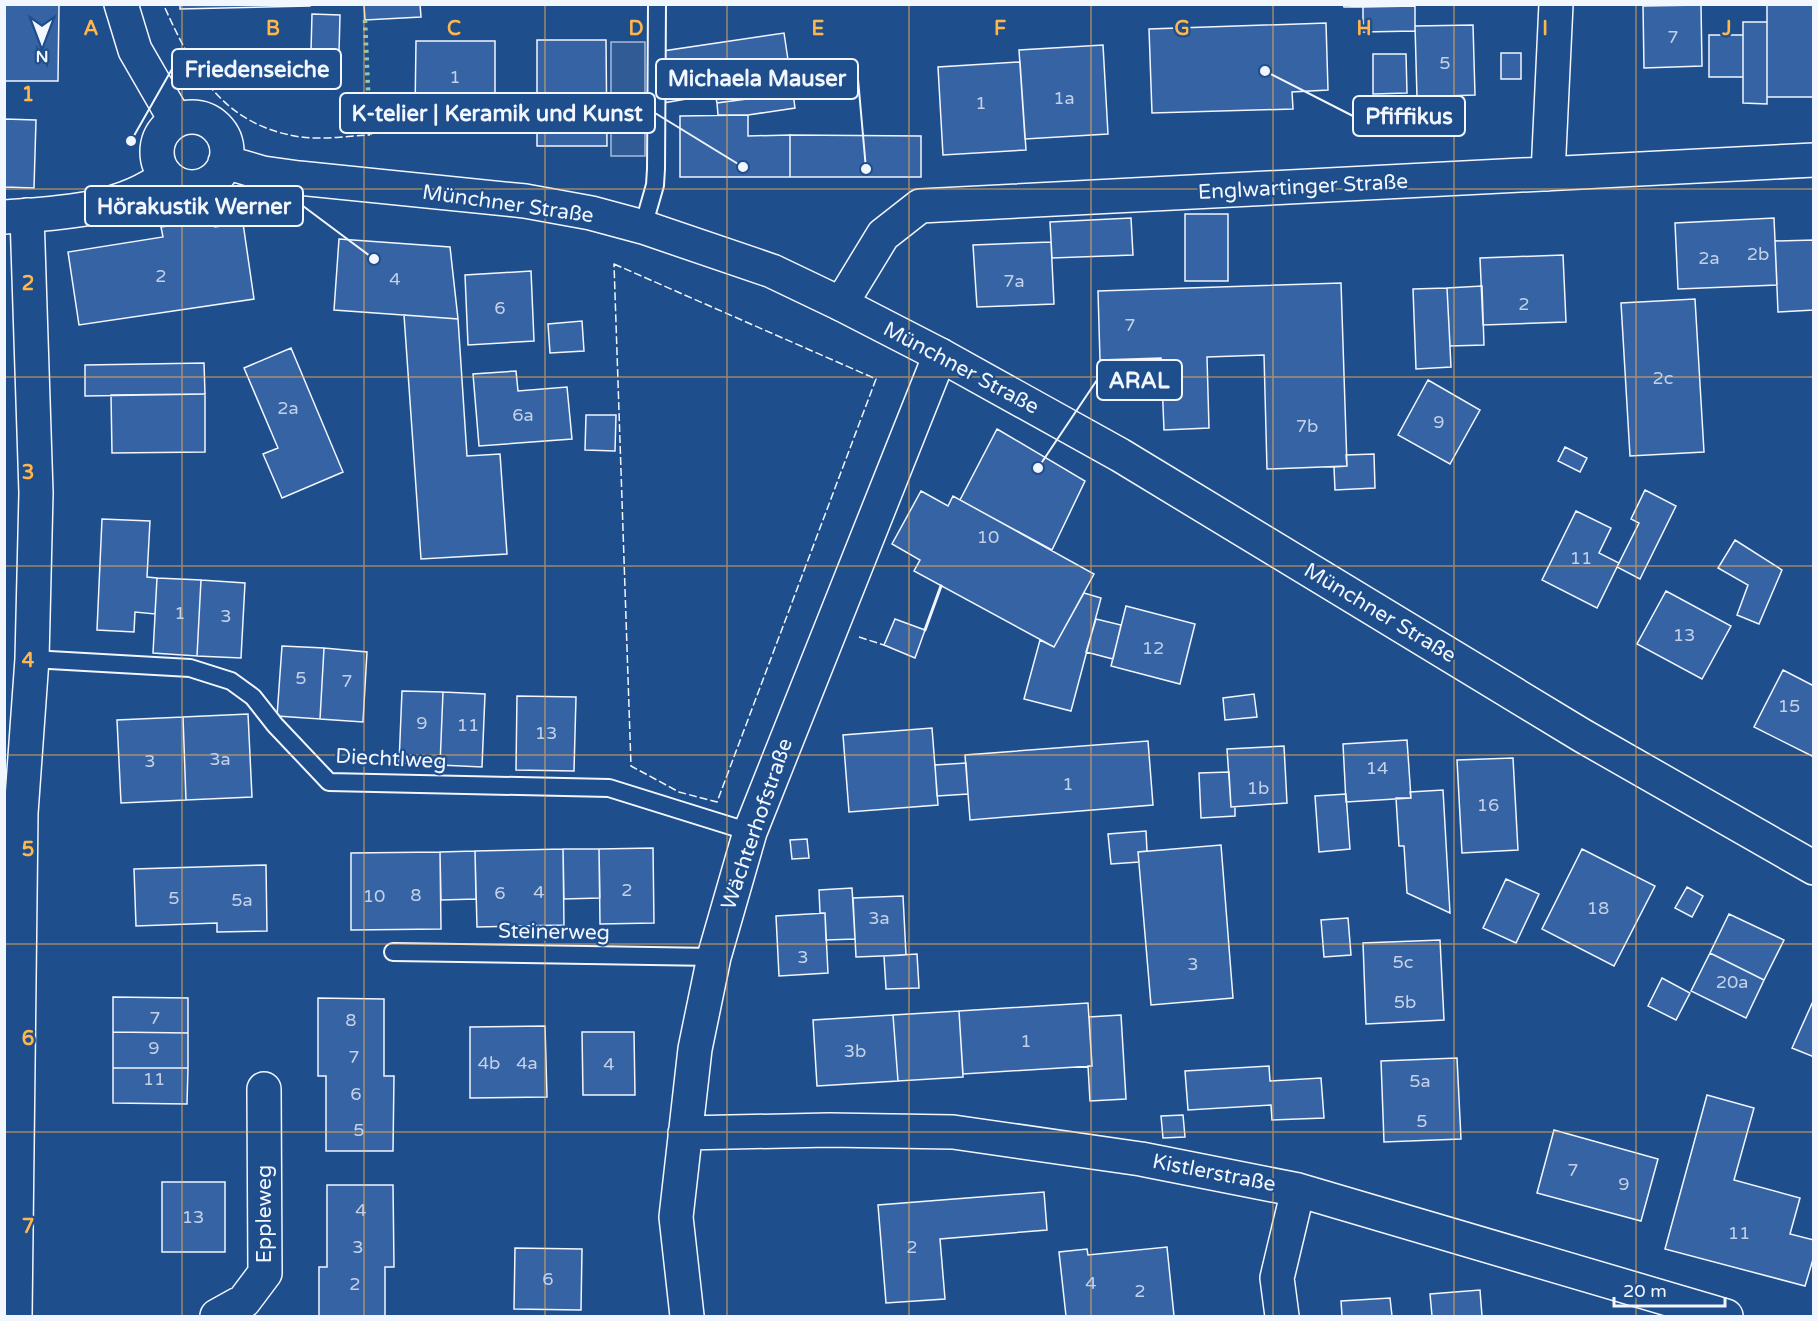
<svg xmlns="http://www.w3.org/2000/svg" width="1818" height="1321" viewBox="0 0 1818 1321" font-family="'Varela Round',sans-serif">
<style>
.built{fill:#305b95;stroke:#a8bbd7;stroke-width:1.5}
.building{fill:#3563a3;stroke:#f2f6ff;stroke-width:1.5}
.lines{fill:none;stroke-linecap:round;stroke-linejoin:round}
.lane-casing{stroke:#f2f6ff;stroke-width:20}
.street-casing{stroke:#f2f6ff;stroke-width:36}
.secondary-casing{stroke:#f2f6ff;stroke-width:36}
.lane{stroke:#1f4e8c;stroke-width:16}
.street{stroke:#1f4e8c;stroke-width:33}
.secondary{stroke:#1f4e8c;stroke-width:33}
.hedge{stroke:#97c8a6;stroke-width:4.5;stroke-dasharray:3 4.5;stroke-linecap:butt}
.fence{stroke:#f2f6ff;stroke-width:1.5;stroke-dasharray:8 3;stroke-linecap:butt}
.wall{stroke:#f2f6ff;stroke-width:3}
.grid{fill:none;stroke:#ffb74d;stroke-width:1.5;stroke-opacity:0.55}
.labels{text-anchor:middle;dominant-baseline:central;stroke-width:4.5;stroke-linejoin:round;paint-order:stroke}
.number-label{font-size:18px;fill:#c3d1e8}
.street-label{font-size:21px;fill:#f2f6ff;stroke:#1f4e8c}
.grid-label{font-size:20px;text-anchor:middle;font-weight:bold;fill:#ffb74d;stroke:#1f4e8c;stroke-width:4.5;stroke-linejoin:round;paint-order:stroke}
.leader{fill:none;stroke:#f2f6ff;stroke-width:2}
.callout-dot{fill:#f2f6ff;stroke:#1f4e8c;stroke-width:2}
.callout{fill:#1f4e8c;stroke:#f2f6ff;stroke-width:2}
.callout-label{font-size:22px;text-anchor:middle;font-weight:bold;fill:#f2f6ff}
</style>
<rect width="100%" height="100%" fill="#1f4e8c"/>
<!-- built -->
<path class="built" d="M611,42H645V156H611Z"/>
<!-- building -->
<path class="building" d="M4,4H59L58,81H4Z
M180,4H310V6L180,9Z
M364,4H420L421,17L365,20Z
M1343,4H1381V6L1344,7Z
M1767,4H1814V97H1767Z
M1701,5L1702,66L1644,68L1643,6Z
M1415,6V31L1363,32V7Z
M312,14L340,15L339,53L311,51Z
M1743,22H1767V104L1743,103Z
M1326,23L1328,90L1292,92L1293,109L1152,113L1149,29Z
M1473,25L1475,95L1417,97L1415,26Z
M784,33L793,93L717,103L715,94L663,103V51Z
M1709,35H1743V77H1709Z
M537,40H606L607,146H537Z
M416,41H495V112H415Z
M1103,45L1108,134L1025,139L1019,50Z
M1501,53H1521V79H1501Z
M1373,54H1406L1407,93L1373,94Z
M1020,62L1026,150L943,155L938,67Z
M793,93L795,108L748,115H718L717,103Z
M748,115V136L790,135V177H680V116Z
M4,119L36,120L34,188L4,187Z
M790,135L921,136V177H790Z
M1185,214H1228V281H1185Z
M1131,218L1133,255L1052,258L1050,222Z
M1774,218L1777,285L1678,289L1675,223Z
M214,219L215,227L243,223L254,299L79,325L68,252L163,237L161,227Z
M339,239L450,247L458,319L334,310Z
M1814,240V310L1778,312L1775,241Z
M1051,242L1054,304L977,307L973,245Z
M1563,255L1566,322L1483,325L1480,258Z
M531,271L534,341L468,345L465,275Z
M1341,283L1347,466L1267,469L1264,355L1207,357L1209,428L1164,430L1161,358L1100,360L1098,291Z
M1482,286L1484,345L1450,346L1447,288Z
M1447,288L1451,367L1416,369L1413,289Z
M1695,299L1704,452L1630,456L1621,303Z
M404,315L458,319L467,456L500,454L507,554L421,559Z
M582,321L584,351L550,353L548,324Z
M291,348L343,472L282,498L263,454L278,448L244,368Z
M204,363L205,394L85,396V365Z
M516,371L518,391L567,387L572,439L479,446L473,374Z
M1428,380L1480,410L1450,464L1398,435Z
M205,394V452L112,453L111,395Z
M586,415H616L615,451L585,450Z
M997,429L1085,481L1052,550L960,500Z
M1565,447L1587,458L1580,472L1558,461Z
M1374,454L1375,488L1335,490L1334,467L1347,466L1346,455Z
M1645,490L1676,506L1640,579L1617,567L1639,523L1631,519Z
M921,491L948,506L953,496L1094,574L1054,647L914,571L920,560L892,544Z
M1576,511L1611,528L1599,553L1619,563L1597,608L1542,580Z
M102,519L150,521L147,577L157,578L155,614L135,612L134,632L97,630Z
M1735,540L1782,570L1759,624L1737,615L1748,585L1718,568Z
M157,578L201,580L197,656L153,653Z
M201,580L245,583L241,658L197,656Z
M1666,591L1731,626L1702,679L1637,644Z
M1084,593L1101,598L1071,711L1024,699L1040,640L1054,647Z
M1126,606L1195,624L1180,684L1111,666Z
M895,619L925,630L915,658L884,645Z
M1096,619L1121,625L1113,659L1086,652Z
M282,646L324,648L320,719L277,716Z
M324,648L367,652L363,722L320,719Z
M1783,670L1814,686V757L1754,727Z
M402,691L443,692L440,765L399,763Z
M443,692L485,694L482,767L440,765Z
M1254,694L1257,717L1225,720L1223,698Z
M517,696L576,697L574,771L516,770Z
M248,714L252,797L186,800L183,717Z
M183,717L186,800L121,803L117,720Z
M932,728L938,805L849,812L843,735Z
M1407,740L1411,798L1346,802L1343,744Z
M1148,741L1153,805L970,820L965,755Z
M1284,746L1287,803L1231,807L1227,749Z
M1513,758L1518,850L1462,853L1457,760Z
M966,763L968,794L937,796L935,765Z
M1229,772L1231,807H1235V816L1201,818L1199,773Z
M1443,790L1450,913L1407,893L1404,846H1399L1396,798H1411L1410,792Z
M1346,794L1350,849L1319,852L1315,796Z
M1146,831L1147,851L1138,852L1139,862L1111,864L1108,834Z
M807,839L809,858L792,859L790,840Z
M1221,845L1233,998L1151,1005L1138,852Z
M653,848L654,923L600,924L599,849Z
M563,849H599L600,898L564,899Z
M563,849L564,925L477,927L475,851Z
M1582,849L1655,886L1614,966L1542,929Z
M475,851L476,899L441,900L440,852Z
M440,852L441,929L351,930V853Z
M266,865L267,931L217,932V923L136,926L134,869Z
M1506,879L1539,894L1516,943L1483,928Z
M1687,887L1703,896L1692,917L1675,908Z
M852,888L855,939L826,940L825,913H820L819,890Z
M903,896L906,955L856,957L853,898Z
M825,913L828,973L779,976L776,916Z
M1729,914L1784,940L1764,980L1710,953Z
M1348,918L1351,955L1324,957L1321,920Z
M1440,940L1444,1020L1366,1024L1363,943Z
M1710,953L1764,980L1746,1018L1691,991Z
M917,954L919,988L886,989L884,956Z
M1662,978L1690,993L1676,1020L1648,1006Z
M113,997L188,998V1033L113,1032Z
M318,998L384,999V1076H394L393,1151H326V1076H318Z
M1814,999V1057L1792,1048Z
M1088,1003L1092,1066L963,1074L959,1011Z
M959,1011L963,1077L898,1081L893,1015Z
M893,1015L898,1081L817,1086L813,1020Z
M1121,1015L1126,1099L1090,1101L1088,1066H1092L1089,1017Z
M545,1026L547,1097L470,1098V1027Z
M113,1032L188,1033V1068H113Z
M582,1032H634L635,1095H583Z
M1457,1058L1461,1139L1384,1142L1381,1061Z
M1269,1066L1270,1081L1321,1078L1324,1118L1272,1120L1271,1105L1188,1110L1185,1071Z
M113,1068H188L187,1104L113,1103Z
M1707,1095L1754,1108L1734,1180L1800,1198L1790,1234L1814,1240V1256L1805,1286L1665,1249Z
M1183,1115L1185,1137L1163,1138L1161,1116Z
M1554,1130L1658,1159L1641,1221L1537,1193Z
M162,1182H225V1252H162Z
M327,1185H393L394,1267H385V1316H319V1267H327Z
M1044,1192L1047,1230L940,1239L945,1299L886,1303L878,1205Z
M1167,1247L1174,1316H1066L1059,1252L1087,1249L1088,1255Z
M515,1248L582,1249L581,1310L514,1309Z
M1480,1290L1482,1316H1432L1430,1294Z
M1390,1298L1392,1316H1342L1341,1301Z"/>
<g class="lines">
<!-- lane casing -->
<g class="lane-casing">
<path id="lane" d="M643,227L655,185L656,169L657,4
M32,659L190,668L231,681L253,697L275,725L329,782L609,788L750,832
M393,952L714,957"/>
</g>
<!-- street casing -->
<g class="street-casing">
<path id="street" d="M1548,174L1556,4
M841,304L883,235L920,206L1814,160
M685,1133L829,1130L953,1132L1141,1159L1298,1190L1726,1316
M15,1316L21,813L32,659L36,493L27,215
M217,1316L244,1301L265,1273L264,1089
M687,1316L676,1217L695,1049L714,957L750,832L940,355
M1282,1316L1277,1278L1298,1190"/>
</g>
<!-- secondary casing -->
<g class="secondary-casing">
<path id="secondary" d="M121,4L135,50L176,121
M157 152a35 35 0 1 1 70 0a35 35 0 1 1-70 0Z
M225,162L263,173L299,178L525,201L591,213L643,227L772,271L841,304L940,355L1120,455L1583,736L1814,868
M4,217C60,213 121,211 166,176"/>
</g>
<!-- lane -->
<use href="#lane" class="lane"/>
<!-- street -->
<use href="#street" class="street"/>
<!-- secondary -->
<use href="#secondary" class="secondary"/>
<!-- hedge -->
<path class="hedge" d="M365,20L370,135"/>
<!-- fence -->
<path class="fence" d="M165,8C194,72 224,126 301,137C323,140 348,136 370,135
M614,264L876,379L717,802L679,792L631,766Z
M859,637L884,645"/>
<!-- wall -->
<path class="wall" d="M925,630L941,586"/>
</g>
<!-- grid -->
<path class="grid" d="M182,4V1316M364,4V1316M545,4V1316M727,4V1316M909,4V1316M1091,4V1316M1273,4V1316M1454,4V1316M1636,4V1316M4,189H1814M4,377H1814M4,566H1814M4,755H1814M4,944H1814M4,1132H1814"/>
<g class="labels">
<!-- number labels -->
<g class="number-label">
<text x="1673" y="37">7</text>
<text x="1445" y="63">5</text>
<text x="455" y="77">1</text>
<text x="1064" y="98">1a</text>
<text x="981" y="103">1</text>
<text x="1758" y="254">2b</text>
<text x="1709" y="258">2a</text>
<text x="161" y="276">2</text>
<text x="395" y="279">4</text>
<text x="1014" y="281">7a</text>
<text x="1524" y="304">2</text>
<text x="500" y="308">6</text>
<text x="1130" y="325">7</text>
<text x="1663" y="378">2c</text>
<text x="288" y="408">2a</text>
<text x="523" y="415">6a</text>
<text x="1439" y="422">9</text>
<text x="1307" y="426">7b</text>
<text x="988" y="537">10</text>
<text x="1581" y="558">11</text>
<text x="180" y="613">1</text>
<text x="226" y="616">3</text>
<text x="1684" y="635">13</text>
<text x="1153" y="648">12</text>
<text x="301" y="678">5</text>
<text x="347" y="681">7</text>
<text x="1789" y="706">15</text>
<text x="422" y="723">9</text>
<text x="468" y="725">11</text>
<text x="546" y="733">13</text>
<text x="220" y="759">3a</text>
<text x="150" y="761">3</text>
<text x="1377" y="768">14</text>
<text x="1068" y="784">1</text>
<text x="1258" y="788">1b</text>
<text x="1488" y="805">16</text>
<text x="627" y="890">2</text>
<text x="539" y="892">4</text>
<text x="500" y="893">6</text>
<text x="416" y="895">8</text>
<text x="374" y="896">10</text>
<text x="174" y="898">5</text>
<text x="242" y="900">5a</text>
<text x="1598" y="908">18</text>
<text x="879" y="918">3a</text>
<text x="803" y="957">3</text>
<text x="1403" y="962">5c</text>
<text x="1193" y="964">3</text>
<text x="1732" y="982">20a</text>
<text x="1405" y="1002">5b</text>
<text x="155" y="1018">7</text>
<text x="351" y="1020">8</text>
<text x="1026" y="1041">1</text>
<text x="154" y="1048">9</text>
<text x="855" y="1051">3b</text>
<text x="354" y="1057">7</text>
<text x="489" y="1063">4b</text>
<text x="527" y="1063">4a</text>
<text x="609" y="1064">4</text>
<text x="154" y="1079">11</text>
<text x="1420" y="1081">5a</text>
<text x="356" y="1094">6</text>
<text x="1422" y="1121">5</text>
<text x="359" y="1130">5</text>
<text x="1573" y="1170">7</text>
<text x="1624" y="1184">9</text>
<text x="361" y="1210">4</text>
<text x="193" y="1217">13</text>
<text x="1739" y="1233">11</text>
<text x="358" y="1247">3</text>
<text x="912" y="1247">2</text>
<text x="548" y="1279">6</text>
<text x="1091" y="1283">4</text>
<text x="355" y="1284">2</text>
<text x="1140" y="1291">2</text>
</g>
<!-- street labels -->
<g class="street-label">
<text transform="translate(1303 187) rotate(-3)">Englwartinger Straße</text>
<text transform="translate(508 204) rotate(8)">Münchner Straße</text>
<text transform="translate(961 368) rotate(28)">Münchner Straße</text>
<text transform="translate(1380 613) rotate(31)">Münchner Straße</text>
<text transform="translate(391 759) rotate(3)">Diechtlweg</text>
<text transform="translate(757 824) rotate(-71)">Wächterhofstraße</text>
<text transform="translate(554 932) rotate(1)">Steinerweg</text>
<text transform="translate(1214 1173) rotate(11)">Kistlerstraße</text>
<text transform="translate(264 1214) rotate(-90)">Eppleweg</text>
</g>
</g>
<g class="grid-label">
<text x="91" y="35">A</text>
<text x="273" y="35">B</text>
<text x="454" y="35">C</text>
<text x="636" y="35">D</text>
<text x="818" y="35">E</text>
<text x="1000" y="35">F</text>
<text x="1182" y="35">G</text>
<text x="1364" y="35">H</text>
<text x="1545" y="35">I</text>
<text x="1727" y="35">J</text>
<text x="28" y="101">1</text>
<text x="28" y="290">2</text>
<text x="28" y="479">3</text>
<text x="28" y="667">4</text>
<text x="28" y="856">5</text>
<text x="28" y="1045">6</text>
<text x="28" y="1233">7</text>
</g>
<!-- callouts -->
<path class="leader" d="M131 141L172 69M866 169L858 79M743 167L655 113M1265 71L1353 116M374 259L303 206M1038 468L1097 380"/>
<g class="callout-dot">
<circle cx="131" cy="141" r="6"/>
<circle cx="866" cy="169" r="6"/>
<circle cx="743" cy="167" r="6"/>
<circle cx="1265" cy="71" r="6"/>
<circle cx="374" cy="259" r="6"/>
<circle cx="1038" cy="468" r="6"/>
</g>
<g class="callout">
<rect x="172" y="49" width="169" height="40" rx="6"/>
<rect x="656" y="59" width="202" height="40" rx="6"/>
<rect x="340" y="93" width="315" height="40" rx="6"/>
<rect x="1353" y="96" width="112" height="40" rx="6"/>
<rect x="85" y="186" width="218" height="40" rx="6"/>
<rect x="1097" y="360" width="85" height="40" rx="6"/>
</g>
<g class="callout-label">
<text x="257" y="77">Friedenseiche</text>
<text x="757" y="86">Michaela Mauser</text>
<text x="497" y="121">K-telier | Keramik und Kunst</text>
<text x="1409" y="124">Pfiffikus</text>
<text x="194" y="214">Hörakustik Werner</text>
<text x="1139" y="388">ARAL</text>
</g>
<!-- border -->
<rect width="1818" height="1321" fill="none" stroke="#f2f6ff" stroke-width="12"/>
<!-- north arrow -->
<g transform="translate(42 42) rotate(180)" stroke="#1f4e8c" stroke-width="4.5" paint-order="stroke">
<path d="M0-4.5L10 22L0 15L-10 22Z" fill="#f2f6ff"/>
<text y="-9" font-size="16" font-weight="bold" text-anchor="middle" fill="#f2f6ff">N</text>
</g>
<!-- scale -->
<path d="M1614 1297v9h111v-9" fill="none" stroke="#f2f6ff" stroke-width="3"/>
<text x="1623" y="1297" font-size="18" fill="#f2f6ff" stroke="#1f4e8c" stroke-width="4.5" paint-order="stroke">20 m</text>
</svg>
